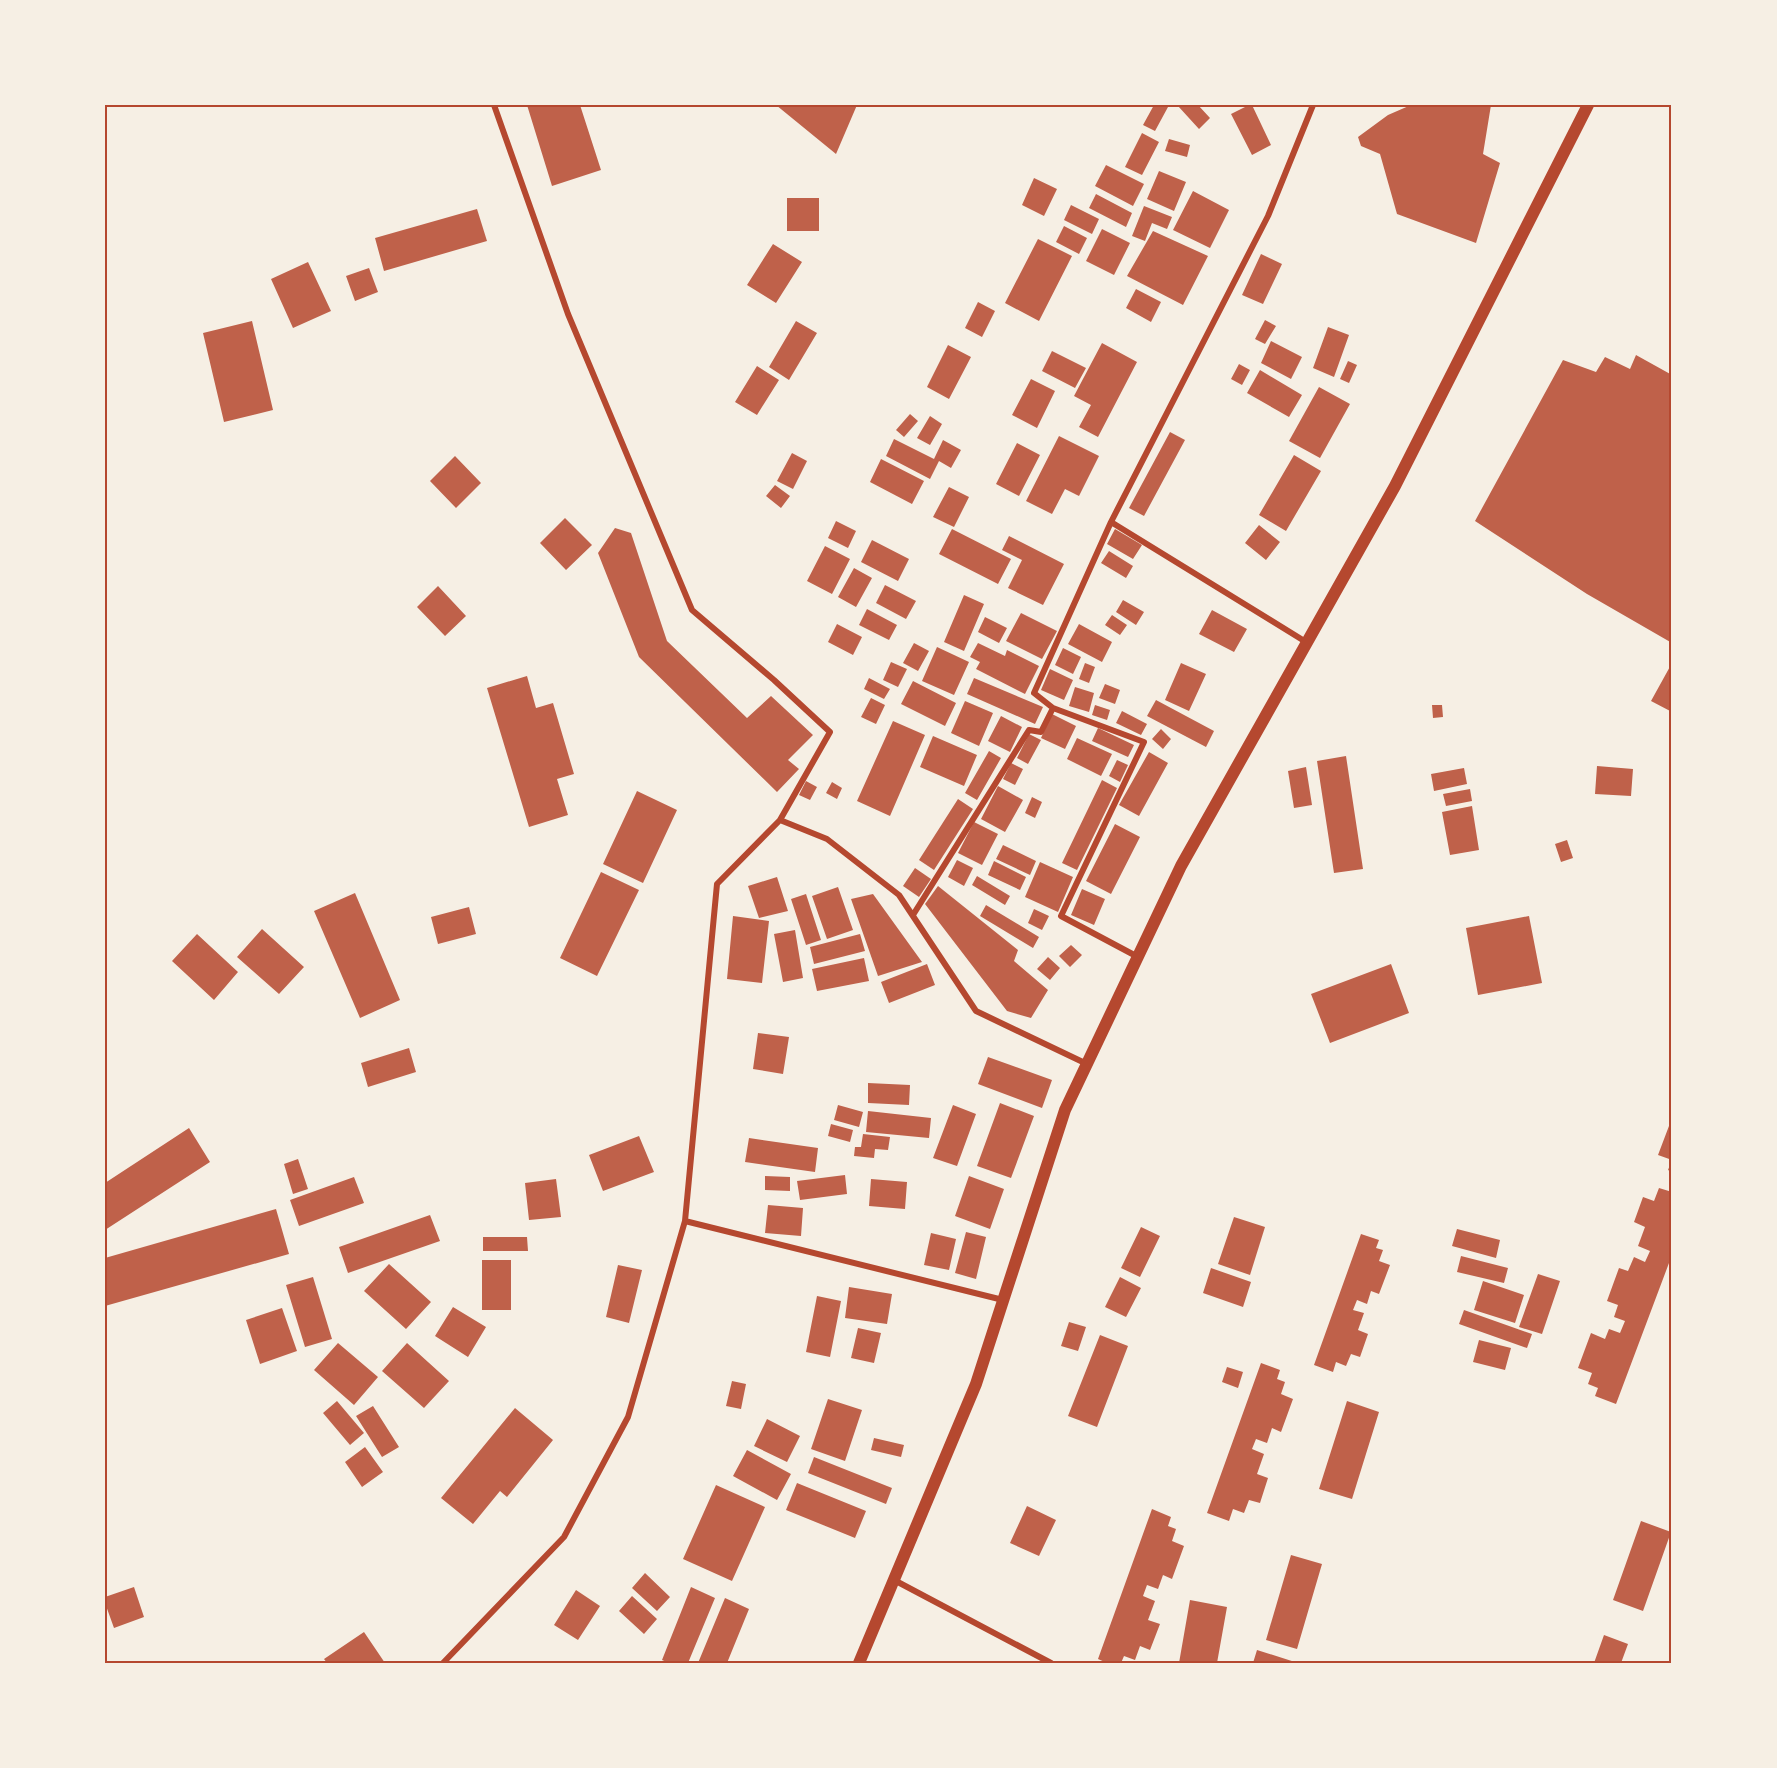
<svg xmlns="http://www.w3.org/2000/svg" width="1777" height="1768" viewBox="0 0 1777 1768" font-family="'Asap Condensed',sans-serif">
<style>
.building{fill:#bf614a}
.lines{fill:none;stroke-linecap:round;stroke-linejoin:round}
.minor{stroke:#b5482f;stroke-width:6}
.secondary{stroke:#b5482f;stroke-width:12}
.neatline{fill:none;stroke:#b5482f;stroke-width:2}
</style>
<rect width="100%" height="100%" fill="#f6efe4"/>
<!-- building -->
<path class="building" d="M527,105H580L601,170L552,186Z
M776,105H857L836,154Z
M1154,105H1163L1168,107L1155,131L1143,125Z
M1179,105H1198L1210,118L1199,129L1178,106Z
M1249,105H1252L1271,145L1252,155L1231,114Z
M1411,105H1491L1483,154L1500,163L1476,243L1397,214L1380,154L1361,146L1358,137L1388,115Z
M1142,133L1159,142L1142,175L1125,167Z
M1169,139L1190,145L1187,157L1165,151Z
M1106,165L1144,184L1133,206L1095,186Z
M1159,171L1186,182L1174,211L1147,199Z
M1034,178L1057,189L1044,216L1022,205Z
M1193,191L1229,210L1210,248L1173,230Z
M1096,194L1132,213L1126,227L1089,208Z
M787,198H819V231H787Z
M1071,205L1099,219L1092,234L1064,220Z
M1144,206L1172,217L1167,229L1152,223L1145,241L1132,236Z
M477,209L487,241L384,271L375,238Z
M1064,226L1087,238L1079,254L1056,242Z
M1102,229L1130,243L1114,275L1086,261Z
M1153,231L1208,256L1183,305L1127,276Z
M1038,239L1072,256L1039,321L1005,303Z
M773,244L802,262L776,303L747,285Z
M1261,254L1282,264L1263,304L1242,295Z
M308,262L331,311L293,328L271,279Z
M369,268L378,292L355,301L346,276Z
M1136,289L1161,302L1151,322L1126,308Z
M978,302L995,311L982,337L965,328Z
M1265,320L1276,326L1265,344L1255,339Z
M252,321L273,410L224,422L203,333Z
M796,321L817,333L789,380L769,367Z
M1328,327L1349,335L1334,377L1313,368Z
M1271,341L1302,357L1291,379L1261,363Z
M1102,343L1137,362L1098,437L1079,427L1091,405L1074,396Z
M948,345L971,357L949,399L927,387Z
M1052,351L1086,368L1075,388L1042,371Z
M1636,355L1672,375V643L1587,594L1475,521L1563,360L1596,372L1605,357L1630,369Z
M1348,361L1357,365L1349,383L1340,379Z
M1239,364L1250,370L1242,385L1231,379Z
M757,366L779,380L757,415L735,402Z
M1260,370L1302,395L1289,417L1247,393Z
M1031,379L1055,391L1037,428L1012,415Z
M1319,387L1350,404L1320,458L1289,441Z
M910,414L918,421L904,437L896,430Z
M930,416L942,424L930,445L917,438Z
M1170,432L1185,440L1144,516L1129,508Z
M1059,436L1099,456L1079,496L1065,489L1052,514L1026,501Z
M894,439L934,459L943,440L961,450L951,468L939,461L930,479L886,456Z
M1017,443L1040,455L1019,496L996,484Z
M792,453L807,461L793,489L777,481Z
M1294,455L1321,471L1286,531L1259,515Z
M455,456L481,483L456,508L430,481Z
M881,459L924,481L912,504L870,482Z
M775,485L790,496L781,508L766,496Z
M949,487L969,497L954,527L933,517Z
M565,518L592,545L566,570L540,543Z
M836,521L856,531L848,548L828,538Z
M1259,525L1280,542L1266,560L1245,543Z
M615,528L631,533L667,641L747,718L771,696L813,735L788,760L799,769L777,792L639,657L598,553Z
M952,529L1011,559L998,584L939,554Z
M1115,529L1142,545L1133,559L1107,544Z
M1009,536L1064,564L1043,605L1008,588L1022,560L1002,550Z
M872,540L909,559L898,581L861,562Z
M825,546L850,559L832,594L807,581Z
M1109,551L1133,566L1126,578L1101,563Z
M854,568L872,578L856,607L838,597Z
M885,585L916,601L906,619L876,603Z
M438,586L466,616L445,636L417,607Z
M964,595L984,604L964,651L944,642Z
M1123,600L1144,612L1136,625L1116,612Z
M867,609L897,625L889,640L859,625Z
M1212,610L1247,629L1234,652L1199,634Z
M1021,613L1057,631L1042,659L1006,641Z
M1112,615L1127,625L1120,635L1105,625Z
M985,617L1007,628L999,643L978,632Z
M837,624L862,637L853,655L828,642Z
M1079,624L1112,642L1102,662L1068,644Z
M914,643L929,651L918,671L903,663Z
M978,643L1005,656L1007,650L1039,666L1025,694L976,669L980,662L970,657Z
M937,647L969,662L954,695L922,681Z
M1063,648L1081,657L1073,674L1055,665Z
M891,662L907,669L898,687L883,680Z
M1085,663L1095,667L1089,683L1079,679Z
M1181,663L1206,674L1189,711L1165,700Z
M1672,663V712L1651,701Z
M1050,669L1073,680L1064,700L1041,690Z
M527,676L536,708L553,703L574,774L557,779L568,815L529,827L487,688Z
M869,678L890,689L884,699L864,689Z
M974,678L1043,707L1035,724L967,694Z
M913,681L956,703L945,726L901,704Z
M1105,684L1120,690L1115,704L1099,698Z
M1075,687L1094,693L1089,712L1069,706Z
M871,698L885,705L876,724L861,717Z
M1156,700L1214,731L1206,747L1147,716Z
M965,701L993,713L979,746L951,733Z
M1095,705L1110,710L1107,720L1092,715Z
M1432,705H1442L1443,717L1433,718Z
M1122,711L1147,724L1141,735L1116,723Z
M1052,714L1076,726L1065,749L1041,738Z
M1001,716L1022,727L1010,752L988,741Z
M893,721L925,735L890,816L857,801Z
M1098,728L1134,745L1128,757L1092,741Z
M1161,729L1171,739L1163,749L1152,739Z
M1029,734L1041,740L1028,764L1017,758Z
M933,736L977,755L964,786L920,767Z
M1077,738L1112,754L1101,776L1067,759Z
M989,751L1001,758L977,800L965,793Z
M1149,752L1168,763L1139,816L1119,805Z
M1346,756L1363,869L1334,873L1317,761Z
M1117,760L1128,765L1120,782L1109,776Z
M1011,763L1023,769L1015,785L1003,779Z
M1597,766L1633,769L1631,796L1595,794Z
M1306,767L1312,805L1294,808L1288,771Z
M1464,768L1467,784L1434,791L1431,774Z
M1102,780L1117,788L1077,870L1062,863Z
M806,781L817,787L810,800L799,795Z
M832,782L842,788L837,799L826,793Z
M998,786L1023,800L1005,832L981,819Z
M1470,789L1472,801L1446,806L1443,794Z
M637,791L677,810L643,883L603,864Z
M1032,797L1042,802L1035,818L1025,813Z
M958,799L973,809L934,870L919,860Z
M1472,806L1479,850L1450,855L1442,812Z
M974,822L998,834L982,865L958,853Z
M1115,824L1140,837L1111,894L1086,881Z
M1567,840L1573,858L1561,862L1555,844Z
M1003,845L1036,861L1030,875L996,859Z
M957,860L973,868L964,886L948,877Z
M994,861L1026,877L1020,890L988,875Z
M1040,862L1073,877L1058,912L1025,897Z
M915,868L931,879L919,897L903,886Z
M601,872L639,890L597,976L560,958Z
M977,876L1010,896L1005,905L972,885Z
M777,877L788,911L759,918L748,886Z
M938,886L1018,950L1014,961L1048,990L1031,1018L1007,1011L925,904Z
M838,887L853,930L827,939L812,896Z
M1082,889L1105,899L1094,925L1071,915Z
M355,893L400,1000L360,1018L314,911Z
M806,894L821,940L806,945L791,899Z
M873,894L922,962L878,976L851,899Z
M986,905L1039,937L1033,948L980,916Z
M469,907L476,934L438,944L431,917Z
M1034,909L1049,916L1042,930L1028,923Z
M733,916L769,921L762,983L727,979Z
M1529,916L1542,983L1478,995L1466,928Z
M262,929L304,967L279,994L237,957Z
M795,930L803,978L783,982L774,934Z
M197,934L238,972L214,1000L172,961Z
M860,934L865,951L814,964L810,947Z
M1071,945L1082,955L1070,967L1059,956Z
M1048,957L1060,968L1050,980L1037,969Z
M864,958L869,981L817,991L812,969Z
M927,964L935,985L889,1003L881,982Z
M1391,964L1409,1013L1330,1043L1311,994Z
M758,1033L789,1037L783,1074L753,1069Z
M409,1048L416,1072L368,1087L361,1063Z
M988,1057L1052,1080L1042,1108L978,1084Z
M868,1083L910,1085L909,1105L868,1103Z
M1000,1103L1034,1116L1011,1178L977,1166Z
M838,1105L863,1112L859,1127L834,1120Z
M953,1105L976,1114L957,1166L933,1158Z
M868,1111L931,1118L929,1138L866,1132Z
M1672,1118V1172L1668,1170L1672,1160L1658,1155Z
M831,1124L853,1130L850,1142L828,1136Z
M189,1128L210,1162L105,1230V1183Z
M863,1134L890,1137L888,1150L875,1149L874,1158L854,1156L855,1147H861Z
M639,1136L654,1172L603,1191L589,1155Z
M749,1138L818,1148L815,1172L745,1162Z
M298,1159L308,1189L293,1194L284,1164Z
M845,1175L847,1194L800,1200L797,1181Z
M765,1176L790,1177V1191L765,1190Z
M969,1176L1004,1189L990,1229L955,1216Z
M354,1177L364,1203L299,1226L290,1200Z
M556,1179L561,1217L529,1220L525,1183Z
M871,1179L907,1182L905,1209L869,1206Z
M1659,1188L1672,1192V1255L1616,1404L1595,1396L1598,1388L1588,1384L1592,1373L1578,1368L1591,1333L1605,1339L1609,1329L1620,1333L1625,1321L1614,1317L1618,1305L1607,1301L1619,1268L1628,1271L1634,1257L1645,1262L1650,1251L1638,1246L1645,1227L1634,1222L1643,1197L1654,1201Z
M768,1205L803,1208L801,1236L765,1233Z
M276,1209L289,1254L105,1306V1258Z
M430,1215L440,1241L348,1273L339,1247Z
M1234,1217L1265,1227L1250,1275L1218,1264Z
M1141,1227L1160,1236L1140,1277L1121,1268Z
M1457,1229L1500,1240L1496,1258L1452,1246Z
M966,1232L986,1237L976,1279L955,1273Z
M931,1233L956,1239L949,1270L924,1265Z
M1361,1234L1379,1240L1376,1248L1383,1250L1379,1261L1390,1265L1379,1294L1371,1291L1367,1304L1357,1300L1353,1310L1364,1313L1358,1330L1368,1334L1360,1357L1351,1354L1346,1366L1336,1362L1333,1372L1314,1365Z
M483,1237H527L528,1251H483Z
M1461,1256L1508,1268L1504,1283L1457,1272Z
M482,1260H511V1310H482Z
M389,1264L431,1302L406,1329L364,1291Z
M618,1265L642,1270L629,1323L606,1317Z
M1211,1268L1251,1282L1243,1307L1203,1293Z
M1538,1274L1560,1281L1542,1334L1519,1327Z
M313,1277L332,1339L305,1347L286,1285Z
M1120,1277L1141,1288L1126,1317L1105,1307Z
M1483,1281L1524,1295L1515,1323L1474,1310Z
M849,1287L892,1294L887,1324L845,1318Z
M817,1296L841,1301L830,1357L806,1352Z
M453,1307L486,1327L468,1357L435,1336Z
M282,1308L297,1351L260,1364L246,1320Z
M1464,1310L1532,1334L1527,1348L1459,1324Z
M1069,1322L1086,1327L1078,1351L1061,1346Z
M858,1328L881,1333L874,1363L851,1358Z
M1100,1335L1128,1346L1097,1427L1068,1416Z
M1479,1340L1511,1348L1505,1370L1473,1362Z
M338,1343L378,1377L354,1405L314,1370Z
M407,1343L449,1381L424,1408L382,1371Z
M1261,1363L1280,1370L1277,1379L1285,1382L1281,1394L1293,1399L1281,1432L1272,1428L1267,1443L1256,1439L1252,1449L1264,1454L1257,1474L1268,1478L1260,1503L1249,1500L1244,1513L1233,1509L1229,1521L1207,1513Z
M1227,1367L1243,1372L1238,1388L1222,1382Z
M732,1381L746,1384L741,1409L726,1406Z
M828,1399L862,1410L845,1461L811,1449Z
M337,1401L364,1433L350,1445L323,1413Z
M1347,1401L1379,1412L1352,1499L1319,1489Z
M373,1406L399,1447L382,1457L356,1416Z
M515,1408L553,1440L507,1497L500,1491L473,1524L441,1498Z
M767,1419L800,1436L787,1462L754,1446Z
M874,1438L904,1445L901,1457L871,1450Z
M365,1447L383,1472L362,1487L345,1462Z
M747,1450L791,1474L777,1500L733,1476Z
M814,1457L892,1488L886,1504L808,1473Z
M797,1483L866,1511L855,1538L786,1510Z
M716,1485L765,1507L732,1581L683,1559Z
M1027,1506L1056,1520L1039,1556L1010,1543Z
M1152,1509L1171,1517L1168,1526L1176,1529L1172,1541L1184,1546L1172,1579L1163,1575L1158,1589L1147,1585L1143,1596L1155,1601L1148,1620L1160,1624L1150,1650L1140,1646L1135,1660L1124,1656L1121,1663H1107L1098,1659Z
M1641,1521L1671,1532L1643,1611L1613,1600Z
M1291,1555L1322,1564L1297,1649L1266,1640Z
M645,1573L670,1597L657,1611L632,1588Z
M134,1587L144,1617L114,1628L105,1603V1597Z
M691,1587L715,1598L688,1663H669L662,1660Z
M576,1590L600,1606L578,1640L554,1625Z
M632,1596L657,1619L644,1634L619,1611Z
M725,1598L749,1609L727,1663H698Z
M1190,1600L1227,1607L1217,1663H1179Z
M364,1632L385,1663H327L324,1659Z
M1604,1635L1628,1644L1621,1663H1594Z
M1257,1650L1298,1663H1253Z"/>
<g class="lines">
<!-- minor -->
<path class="minor" d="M494,105L568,314L692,610L774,680L830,732L780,820L827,839L899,895L976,1011L1087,1064
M1306,642L1111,522L1268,216L1313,105
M1053,708L1144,742L1061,916L1138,957
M913,915L1029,730L1041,732L1053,708L1034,693L1111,522
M685,1221L1003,1300
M894,1580L1051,1663
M443,1663L564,1537L628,1417L685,1221L717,884L780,820"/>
<!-- secondary -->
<path class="secondary" d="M859,1663L976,1384L1065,1110L1181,866L1395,486L1588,105"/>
</g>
<!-- border -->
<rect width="1777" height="1768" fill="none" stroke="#f6efe4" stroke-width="213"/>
<rect x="106" y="106" width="1564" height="1556" class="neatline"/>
</svg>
